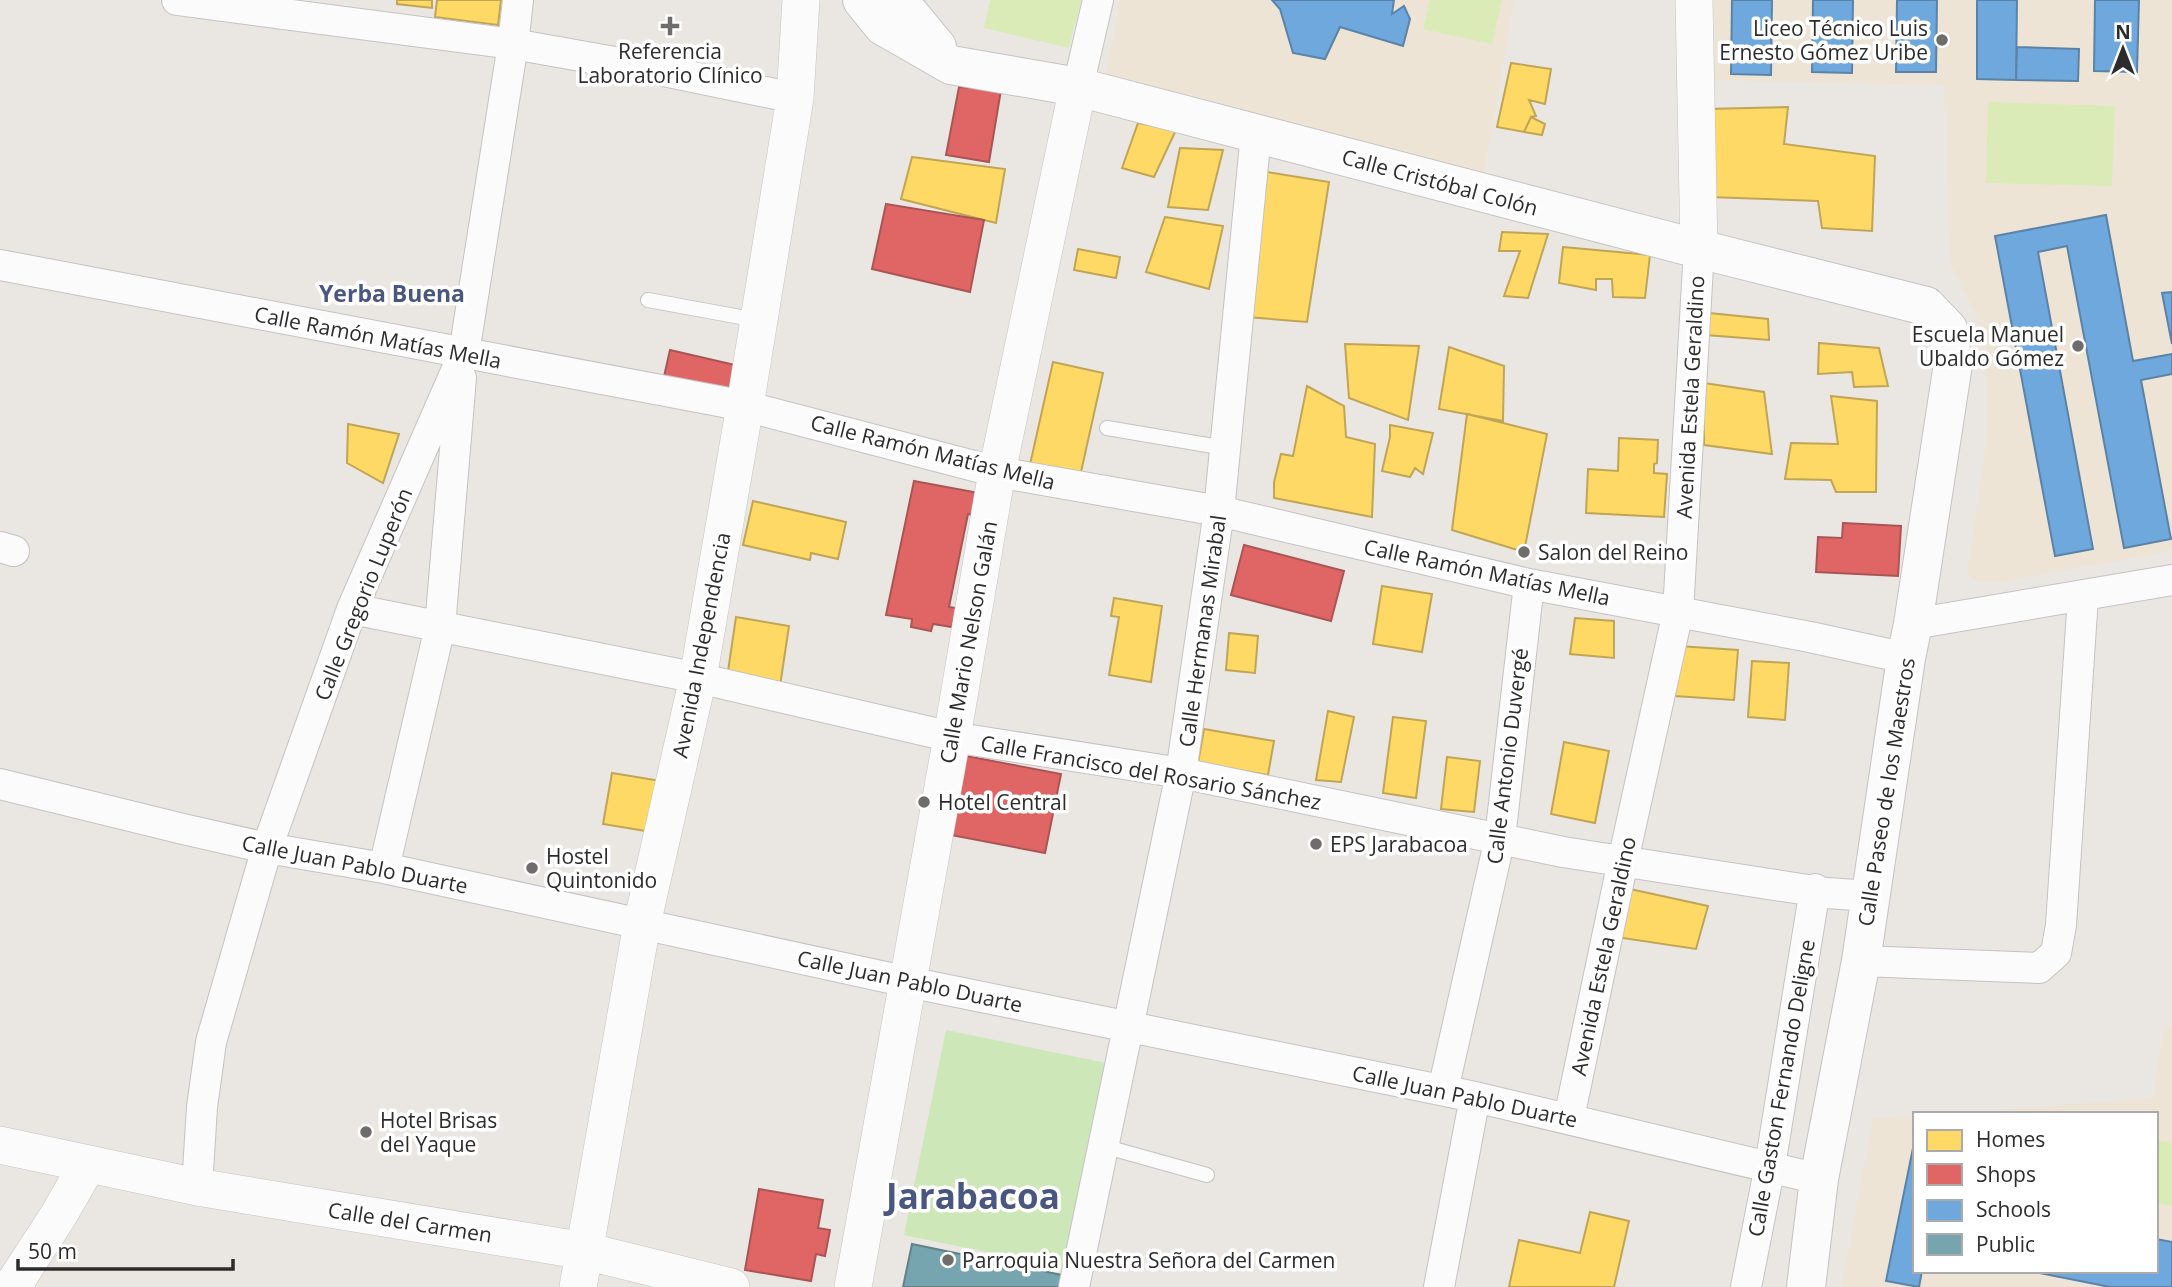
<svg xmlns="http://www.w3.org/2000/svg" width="2172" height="1287" viewBox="0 0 2172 1287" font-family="'Open Sans',sans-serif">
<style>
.education{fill:#ede4d6}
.green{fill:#cee7b9}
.pitch{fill:#dbebb7}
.homes{fill:#ffd966;stroke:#c0a555;stroke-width:2}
.shops{fill:#e06666;stroke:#a55;stroke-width:2}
.schools{fill:#6fa8dc;stroke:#5b83a7;stroke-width:2}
.public{fill:#76a5af;stroke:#608188;stroke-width:2}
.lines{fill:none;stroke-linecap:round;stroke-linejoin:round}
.service-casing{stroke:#c4c3c3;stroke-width:16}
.minor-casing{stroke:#c4c3c3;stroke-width:32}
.tertiary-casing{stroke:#c4c3c3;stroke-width:38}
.secondary-casing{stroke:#c4c3c3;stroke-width:40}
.service{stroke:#fcfbfb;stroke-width:14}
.minor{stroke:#fcfbfb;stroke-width:30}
.tertiary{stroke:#fcfbfb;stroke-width:37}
.secondary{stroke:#fcfbfb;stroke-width:38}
.poi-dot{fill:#6e6d6c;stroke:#fff;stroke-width:2.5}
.labels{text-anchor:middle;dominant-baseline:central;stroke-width:7;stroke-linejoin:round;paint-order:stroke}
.poi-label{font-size:21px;fill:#2c2c2c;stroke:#fff;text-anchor:start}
.street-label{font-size:21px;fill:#2c2c2c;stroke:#fff}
.neighbourhood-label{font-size:23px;font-weight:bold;fill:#49567f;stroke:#fff}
.town-label{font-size:35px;font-weight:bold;fill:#49567f;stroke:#fff}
</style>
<rect width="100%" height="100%" fill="#eae6e2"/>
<!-- education -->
<path class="education" d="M1120,0H1514L1483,180L1105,79Z
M1712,0H2172V551L2005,581L1980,582L1972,579L1967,573L1986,444L1987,390L1981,332L1977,316L1950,263L1944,85L1712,80Z
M2164,1024L2172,1025V1287H1841L1873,1119L1915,1116V1271H2156V1114H1945L2153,1098Z"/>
<!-- green -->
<path class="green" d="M946,1030L1111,1064L1068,1269L904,1235Z"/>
<!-- pitch -->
<path class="pitch" d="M990,0H1081L1069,48L984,28Z
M1430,0H1502L1492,44L1423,29Z
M1988,102L2115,106L2112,186L1986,183Z
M2156,1140L2172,1143V1206L2156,1203Z"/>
<!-- homes -->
<path class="homes" d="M397,0H432V8L397,4Z
M437,0H501L498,25L435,17Z
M1511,63L1551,69L1545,104L1529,100L1536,116L1531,117L1524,132L1497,127Z
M1788,107L1784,144L1875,156L1872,231L1822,228L1818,201L1709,197L1707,109Z
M1531,117L1545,124L1542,135L1524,132Z
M1138,123L1176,130L1154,177L1122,168Z
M1180,148L1223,150L1208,210L1168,207Z
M912,157L1005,169L996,223L901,199Z
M1267,172L1329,182L1307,322L1247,317Z
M1165,217L1223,226L1209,289L1146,272Z
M1502,232L1548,234L1528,298L1504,296L1520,251H1499Z
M1563,247L1650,255L1645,298L1613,297L1612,279H1596V290L1559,283Z
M1078,249L1120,257L1116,278L1074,270Z
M1709,313L1768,319L1769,340L1706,335Z
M1819,343L1879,348L1888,386L1854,387L1852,372L1818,374Z
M1345,344L1419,346L1408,420L1349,398Z
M1449,347L1504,366L1503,421L1439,409Z
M1053,362L1103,373L1079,481L1029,469Z
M1704,383L1764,392L1772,454L1704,445Z
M1307,386L1344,406L1346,437L1375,444L1372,517L1274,498V482L1281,454L1293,456Z
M1831,396L1877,401L1876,492H1836L1831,480L1785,479L1791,443L1838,444Z
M1467,414L1547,434L1524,552L1452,530Z
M348,424L399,434L383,483L347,463Z
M1390,425L1433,433L1423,474L1415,468L1410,477L1382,471L1390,437Z
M1619,438L1658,440L1657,463L1654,464V473L1667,474L1664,517L1586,513L1588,469L1618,471Z
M753,501L846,522L838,559L811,553L810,560L743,545Z
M1382,586L1432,594L1422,652L1373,644Z
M1114,598L1162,606L1151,682L1109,675L1119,617L1111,616Z
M736,617L789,626L780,686L727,678Z
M1575,618L1614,621V658L1570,654Z
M1229,633L1258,636L1255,673L1226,670Z
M1678,646L1738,650L1734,700L1675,696Z
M1752,661L1789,663L1785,720L1748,717Z
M1328,711L1354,717L1341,782L1316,780Z
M1393,717L1426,721L1416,798L1383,793Z
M1204,729L1274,741L1268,775L1198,763Z
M1564,742L1609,751L1595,823L1551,814Z
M1447,757L1480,761L1474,812L1441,809Z
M612,773L661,781L652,832L603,824Z
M1630,889L1708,906L1696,949L1616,937Z
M1590,1212L1629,1221L1614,1287H1509L1519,1240L1580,1253Z"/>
<!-- shops -->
<path class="shops" d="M959,87L1001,90L989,162L946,155Z
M886,204L984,220L970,292L872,269Z
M670,350L748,368L741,400L663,381Z
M914,481L979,493L974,515L968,514L949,607L956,608L952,627L933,624L931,631L911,627L912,619L886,615Z
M1843,523L1901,526L1898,576L1816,572L1818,537L1842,538Z
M1244,545L1344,571L1331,621L1231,595Z
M966,756L1061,774L1045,853L951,835Z
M759,1189L823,1200L818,1228L830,1230L825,1256L816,1254L811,1281L745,1270Z"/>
<!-- schools -->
<path class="schools" d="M1272,0H1394L1392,14L1404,6L1410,19L1403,46L1340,27L1325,59L1293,53L1280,9Z
M1732,0H1772L1771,75L1731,74Z
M1813,0H1853L1852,73L1812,72Z
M1897,0H1937L1936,72H1896Z
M1977,0H2017L2016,80L1977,79Z
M2095,0H2139L2137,72L2094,71Z
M2017,47L2079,49L2078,81L2016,80Z
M2106,215L2133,361L2172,354V374L2141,380L2171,539L2124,548L2067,246L2038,252L2093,549L2055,556L1995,236Z
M2172,292V344L2162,293Z
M1913,1148L1915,1271H1922L1919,1287L1886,1281Z
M2156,1239L2172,1242V1287H2110L2030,1271H2156Z"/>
<!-- public -->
<path class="public" d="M912,1244L1062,1275L1060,1287H903Z"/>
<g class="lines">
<!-- service casing -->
<g class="service-casing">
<path id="service" d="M648,300L757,320
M1107,428L1225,448
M1103,1146L1207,1175"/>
</g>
<!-- minor casing -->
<g class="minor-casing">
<path id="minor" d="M177,0L513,44L654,69L795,98
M1078,87L1098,0
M0,265L745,406L997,472L1219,511L1529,584L1810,637L1906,658
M0,547L14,551
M352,609L698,678L952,737L1181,773L1563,852L1827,893L1870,896
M1913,624L2172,580
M0,784L183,829L267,848L384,868L908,982L1475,1097L1819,1179
M384,868L440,627L461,378
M1861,961L2039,968L2056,953L2061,925L2083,597
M1443,1090L1500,838L1529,584
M1569,1118L1623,861L1678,612L1699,249
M197,1187L202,1107L211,1042L267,848L352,609L464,353L513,44L518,0
M1074,1287L1181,773L1219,511L1256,134
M1439,1287L1475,1097
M1746,1287L1770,1166L1815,889"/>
</g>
<!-- tertiary casing -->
<g class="tertiary-casing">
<path id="tertiary" d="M1694,0L1699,249
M0,1145L197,1187L585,1251L731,1287
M12,1287L58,1216L88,1164
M578,1287L642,924L698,678L745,406L795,98L801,0
M853,1287L952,737L997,472L1078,87"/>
</g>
<!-- secondary casing -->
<g class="secondary-casing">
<path id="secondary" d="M862,0L883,26L951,65L1078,87L1699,249L1926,306L1948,329L1953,364L1913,624L1906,658L1861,961L1819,1179L1806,1287
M898,0L937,47"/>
</g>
<!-- service -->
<use href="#service" class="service"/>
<!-- minor -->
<use href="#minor" class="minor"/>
<!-- tertiary -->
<use href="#tertiary" class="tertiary"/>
<!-- secondary -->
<use href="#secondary" class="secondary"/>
</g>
<!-- markers -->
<g class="poi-dot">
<path d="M666.5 15.5h7v7h7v7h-7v7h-7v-7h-7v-7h7z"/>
<circle cx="1942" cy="40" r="7"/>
<circle cx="2078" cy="346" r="7"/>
<circle cx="1524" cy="552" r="7"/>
<circle cx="924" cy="802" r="7"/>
<circle cx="1316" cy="844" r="7"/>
<circle cx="532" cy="868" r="7"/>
<circle cx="366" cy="1132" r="7"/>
<circle cx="948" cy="1260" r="7"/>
</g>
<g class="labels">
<!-- poi labels -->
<g class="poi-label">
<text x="1928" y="28" text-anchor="end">Liceo Técnico Luis<tspan x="1928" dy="24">Ernesto Gómez Uribe</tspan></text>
<text x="670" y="51" text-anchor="middle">Referencia<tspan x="670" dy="24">Laboratorio Clínico</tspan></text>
<text x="2064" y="334" text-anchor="end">Escuela Manuel<tspan x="2064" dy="24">Ubaldo Gómez</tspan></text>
<text x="1538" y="552">Salon del Reino</text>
<text x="938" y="802">Hotel Central</text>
<text x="1330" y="844">EPS Jarabacoa</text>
<text x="546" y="856">Hostel<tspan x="546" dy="24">Quintonido</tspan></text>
<text x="380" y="1120">Hotel Brisas<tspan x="380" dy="24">del Yaque</tspan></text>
<text x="962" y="1260">Parroquia Nuestra Señora del Carmen</text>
</g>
<!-- street labels -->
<g class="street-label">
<text transform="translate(1440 182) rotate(15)">Calle Cristóbal Colón</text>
<text transform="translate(378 337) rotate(11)">Calle Ramón Matías Mella</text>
<text transform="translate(1690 397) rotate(-87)">Avenida Estela Geraldino</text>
<text transform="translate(933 452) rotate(14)">Calle Ramón Matías Mella</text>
<text transform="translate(1487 572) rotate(12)">Calle Ramón Matías Mella</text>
<text transform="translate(363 594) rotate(-68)">Calle Gregorio Luperón</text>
<text transform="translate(1202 631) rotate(-82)">Calle Hermanas Mirabal</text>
<text transform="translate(968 642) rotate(-80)">Calle Mario Nelson Galán</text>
<text transform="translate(701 645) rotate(-79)">Avenida Independencia</text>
<text transform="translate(1507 756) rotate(-83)">Calle Antonio Duvergé</text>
<text transform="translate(1151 772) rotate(10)">Calle Francisco del Rosario Sánchez</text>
<text transform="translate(1886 792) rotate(-81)">Calle Paseo de los Maestros</text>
<text transform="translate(355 864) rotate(11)">Calle Juan Pablo Duarte</text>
<text transform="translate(1603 956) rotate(-78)">Avenida Estela Geraldino</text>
<text transform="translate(910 981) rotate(12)">Calle Juan Pablo Duarte</text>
<text transform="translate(1781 1088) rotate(-80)">Calle Gaston Fernando Deligne</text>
<text transform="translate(1465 1096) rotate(12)">Calle Juan Pablo Duarte</text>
<text transform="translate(410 1222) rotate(9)">Calle del Carmen</text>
</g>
<!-- neighbourhood labels -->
<g class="neighbourhood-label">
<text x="392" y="293">Yerba Buena</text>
</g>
<!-- town labels -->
<g class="town-label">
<text x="973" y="1195">Jarabacoa</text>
</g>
</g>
<!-- legend -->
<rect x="1913" y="1112" width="245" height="161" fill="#ffffff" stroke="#ababab" stroke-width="2"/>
<rect x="1927" y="1130" width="35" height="21" fill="#ffd966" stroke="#ababab" stroke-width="2"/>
<text x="1976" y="1147" font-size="21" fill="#2c2c2c">Homes</text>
<rect x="1927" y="1164" width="35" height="21" fill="#e06666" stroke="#ababab" stroke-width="2"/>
<text x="1976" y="1182" font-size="21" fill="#2c2c2c">Shops</text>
<rect x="1927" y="1200" width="35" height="21" fill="#6fa8dc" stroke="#ababab" stroke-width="2"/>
<text x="1976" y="1217" font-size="21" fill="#2c2c2c">Schools</text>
<rect x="1927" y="1234" width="35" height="21" fill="#76a5af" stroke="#ababab" stroke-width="2"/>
<text x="1976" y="1252" font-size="21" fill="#2c2c2c">Public</text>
<!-- north arrow -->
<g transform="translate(2123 49)" stroke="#ffffff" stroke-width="5" paint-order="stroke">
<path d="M0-5L12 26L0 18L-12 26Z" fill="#2c2c2c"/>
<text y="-10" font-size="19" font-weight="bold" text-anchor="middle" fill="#2c2c2c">N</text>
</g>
<!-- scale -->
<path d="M18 1259v10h215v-10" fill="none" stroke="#2c2c2c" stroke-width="3.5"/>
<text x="28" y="1259" font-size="21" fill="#2c2c2c" stroke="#ffffff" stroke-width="5" paint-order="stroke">50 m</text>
</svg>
